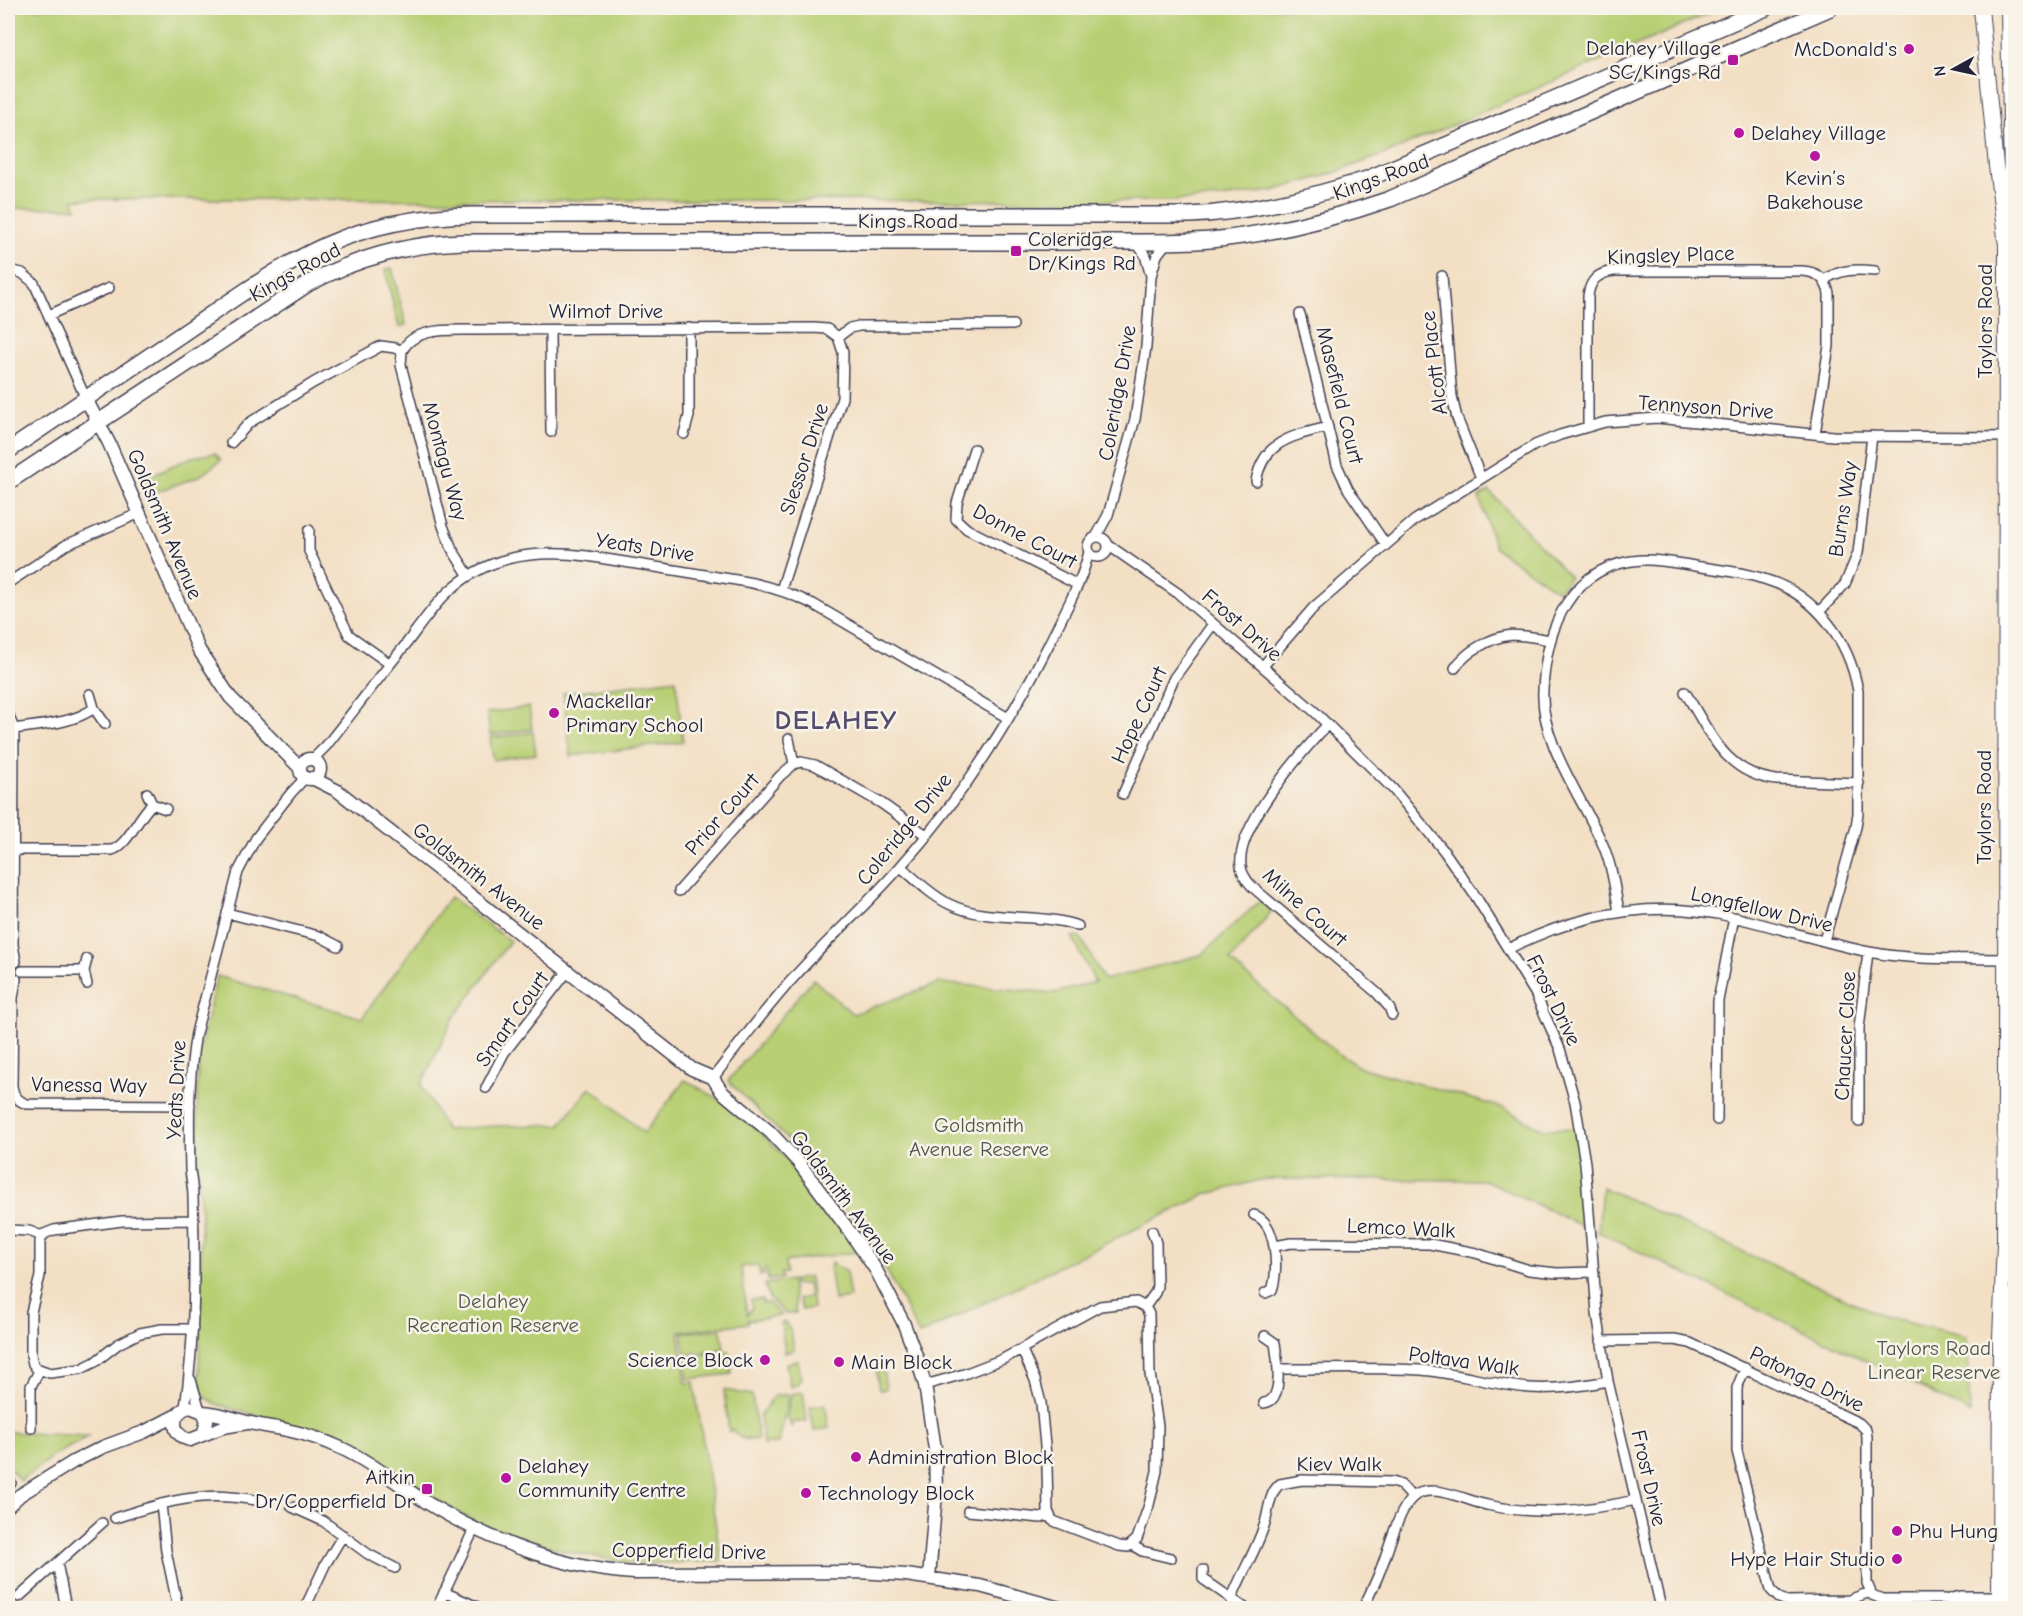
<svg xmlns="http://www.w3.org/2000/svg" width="2023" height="1616" viewBox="0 0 2023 1616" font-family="'Comic Neue',sans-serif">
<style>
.green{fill:#b8cf73;stroke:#6d7857;stroke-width:1.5}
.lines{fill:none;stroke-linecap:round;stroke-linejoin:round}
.minor-casing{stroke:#413e50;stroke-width:12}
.tertiary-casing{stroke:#413e50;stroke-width:15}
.secondary-casing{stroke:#413e50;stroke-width:16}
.primary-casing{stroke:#413e50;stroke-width:18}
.minor{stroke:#fff;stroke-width:9}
.tertiary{stroke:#fff;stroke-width:12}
.secondary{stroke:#fff;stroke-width:14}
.primary{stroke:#fff;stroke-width:15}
.poi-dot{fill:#b5179e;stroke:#f7f3e8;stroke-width:2}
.labels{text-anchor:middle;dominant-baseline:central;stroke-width:5;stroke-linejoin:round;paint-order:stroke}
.poi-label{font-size:21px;fill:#22223b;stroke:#f7f3e8;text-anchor:start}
.street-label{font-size:21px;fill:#22223b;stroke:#f7f3e8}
.park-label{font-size:21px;fill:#4f564c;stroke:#f7f3e8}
.district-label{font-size:27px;font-weight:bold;letter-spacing:1.5px;fill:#544c6f;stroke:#f7f3e8}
</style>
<rect width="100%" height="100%" fill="#f7f3e8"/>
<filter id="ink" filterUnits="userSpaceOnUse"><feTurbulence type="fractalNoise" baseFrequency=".0167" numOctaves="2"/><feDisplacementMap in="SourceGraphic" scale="12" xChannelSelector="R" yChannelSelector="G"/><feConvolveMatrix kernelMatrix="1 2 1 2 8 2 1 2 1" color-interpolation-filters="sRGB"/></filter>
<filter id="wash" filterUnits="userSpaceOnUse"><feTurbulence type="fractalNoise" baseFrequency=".008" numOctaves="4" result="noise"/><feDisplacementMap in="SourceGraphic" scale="24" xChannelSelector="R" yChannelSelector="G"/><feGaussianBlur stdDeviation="1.35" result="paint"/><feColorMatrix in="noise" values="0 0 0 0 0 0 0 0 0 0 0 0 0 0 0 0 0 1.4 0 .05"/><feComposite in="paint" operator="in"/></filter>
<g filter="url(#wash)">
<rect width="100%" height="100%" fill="#f3dfc4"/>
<!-- green -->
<path class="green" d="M8,8H1722L1388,153L1328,175L1272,191L1221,198L1171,201L73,199L77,208H8Z
M392,268L406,325L399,327L385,270Z
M215,453L221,460L200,476L147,495L140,480L192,457Z
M1489,491L1570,577L1558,591L1495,548L1479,497Z
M676,679L683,742L571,756L563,693Z
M529,707L532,729L490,735L487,713Z
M533,732L536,754L493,760L490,738Z
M450,897L510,941L452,1021L421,1085L446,1130L492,1126L560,1125L590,1087L644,1133L685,1080L726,1103L759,1131L796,1168L836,1218L857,1252L785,1262L786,1273H781L782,1278L768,1280L766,1268L763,1269L764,1275L760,1276L758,1265L741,1267L747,1315L752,1307L751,1300L762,1299L763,1303H769L781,1316L748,1320V1323L679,1332L686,1383L694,1382L721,1561L634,1564L564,1551L477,1523L438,1501L388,1467L357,1449L312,1432L216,1404L204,1396L199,1386L201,1218L198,1165L197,1092L199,1052L217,976L362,1018Z
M1260,901L1272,911L1230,961L1340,1055L1359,1067L1504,1108L1543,1129L1576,1128L1582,1226L1485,1180L1264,1179L1207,1194L919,1335L887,1271L865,1236L825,1182L801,1153L728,1081L813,979L853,1014L939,983L1055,993L1095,982L1072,937L1081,938L1104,980L1201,955Z
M1602,1187L1887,1318L1967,1336L1970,1414L1919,1386L1598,1232Z
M831,1262L846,1272L850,1298L834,1300L830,1273Z
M810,1277L813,1308L802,1310L798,1299L809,1297L807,1284L794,1285L793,1280Z
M791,1280L796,1313L785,1314L769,1298L765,1284Z
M785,1322L791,1331L794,1350L785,1352L781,1323Z
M721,1329L724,1349L685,1354L682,1333Z
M729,1351L732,1374L688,1379L685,1357Z
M798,1361L801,1378L796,1385L790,1387L786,1363Z
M879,1361H882L886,1389L879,1390L876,1368Z
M724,1390L752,1395L758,1439C747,1441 738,1439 732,1429L729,1432Z
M803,1392L807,1421L792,1423V1428L787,1416L791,1394Z
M788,1394L787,1405L779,1443L763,1445L760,1415L774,1396Z
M825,1404L829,1428L814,1431L810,1407Z
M8,1432L89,1436L53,1456L20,1481L8,1466Z"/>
</g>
<g filter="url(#ink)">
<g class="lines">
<!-- minor casing -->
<g class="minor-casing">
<path id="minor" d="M1136,242L1145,255L1150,273
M8,270L22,273L34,283L86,399
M1442,276L1452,397L1457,418L1481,478
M1824,280C1841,269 1855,269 1875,271
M1300,314L1337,465L1348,489L1386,545
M49,315L109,288
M550,330L551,432
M402,351L401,365L443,526L452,549L469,576
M1588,427V296C1590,280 1598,273 1614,271H1802C1818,272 1825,278 1829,293V346L1815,434
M684,434L689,416V328
M231,443L249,423L313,383L381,346L395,348L402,351C414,327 450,330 473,330L814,328L827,329L838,337L850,328L859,326L1013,325
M974,449L957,503L956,519L967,529L1078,585
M1256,481C1264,440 1293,436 1328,427
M309,530V551L349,635L390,664
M1088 547a10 10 0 1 1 20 0a10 10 0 1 1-20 0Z
M1096,537L1108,515L1135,419L1146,347L1151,276L1157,255L1167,242
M1108,545L1179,594L1315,712L1393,789L1444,851L1476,897L1535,993L1560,1049L1575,1102L1585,1163L1597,1313L1608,1381L1661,1608
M8,583L66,545L140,513
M781,590L842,398L843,352L838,337
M1819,612L1845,584L1858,553L1872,436
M1263,666L1314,607L1415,520L1535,445L1560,435L1605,422L1657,418L1833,436L2014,437
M1455,668C1462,658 1469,652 1480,646C1508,630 1520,635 1550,640
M1685,692C1710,732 1724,773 1776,780L1859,783
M90,694L94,708L105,724
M8,713L14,729L13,945L16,962
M1328,724C1303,751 1230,832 1242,871C1245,879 1250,885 1256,890L1377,993L1389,1007L1392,1015
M14,729C39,725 73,724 94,708
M789,739L794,764
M313,759L326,746C352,713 377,680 403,648C416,631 428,613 443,597C483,556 532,549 587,556L736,580C763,584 788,592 813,604L1008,718
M147,793L152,804L166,809
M1123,794L1174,678L1213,624
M14,850H112C128,845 138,817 152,804
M901,867C916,880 931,895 949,904C990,924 1036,911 1078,926
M679,891L780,776L794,764L801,762L815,765L881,803L926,835
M1619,912C1615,889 1612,866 1603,845C1583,798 1540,743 1543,690C1546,628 1570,564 1642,560C1662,559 1682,564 1701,567C1722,570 1743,572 1764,579C1815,594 1849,639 1858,691V813L1856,827L1824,941
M227,913L319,936L338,946
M1508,949C1579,913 1654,899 1733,917C1778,927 1823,943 1869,952C1916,961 1965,958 2014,959
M87,959L84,971L87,984
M22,971H84
M16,979L13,998L12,1086C13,1095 17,1101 27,1104L190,1105
M713,1078C740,1043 766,1008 796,975C829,938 867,905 900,867C960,800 1009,724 1049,644C1063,614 1081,585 1089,552
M486,1088L504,1053L568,971
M1717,1120L1718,1001L1734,917
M1859,1122V1028L1868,952
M1254,1215C1277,1222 1279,1271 1272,1290L1265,1293
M8,1230L29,1231L42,1236
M1275,1246L1291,1243L1430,1244L1476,1253L1529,1270L1557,1273L1594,1272
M1145,1307L1155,1293L1157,1286L1156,1243L1152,1231
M193,1329H162L140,1333L118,1344L95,1362L81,1369L50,1373L36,1368L33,1364L31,1355V1312L40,1276V1241L44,1234L54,1230L122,1221L194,1220
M1601,1341L1674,1340L1690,1343L1859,1423L1866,1430L1867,1437V1583L1872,1595L1882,1599H1946L1962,1603L1999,1604
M1745,1368L1737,1388V1451L1771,1590L1779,1598L1787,1601L1849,1600L1870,1592
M1279,1369C1326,1369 1374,1367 1421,1370C1458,1373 1493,1385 1530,1388C1556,1390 1582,1386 1608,1381
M191,1380L200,1410
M925,1385L964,1374L1003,1359L1100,1306L1136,1302L1145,1307L1149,1314L1150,1374L1158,1426L1157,1471L1149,1505L1137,1539L1128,1547L1119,1546L1056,1522L1052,1520L1048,1511L1047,1467L1041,1403L1035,1380L1022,1350
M1264,1403C1285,1401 1277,1358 1275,1343L1265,1336
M185,1408C195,1338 195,1268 193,1197C193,1188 191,1179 190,1170C189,1125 188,1078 196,1033L238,872L256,838L291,793L305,778
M31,1428V1386L39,1371
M8,1478L11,1483
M161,1504L166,1551L178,1608
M292,1507L323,1521L368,1554L395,1568
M968,1511L1041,1518L1049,1515
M115,1518C144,1509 173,1499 203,1497C223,1495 244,1498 264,1501
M1132,1545L1142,1551L1171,1558
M57,1563L66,1608
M1203,1570V1579L1245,1608
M444,1592L480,1608
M19,1597L102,1523
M1952,1598L1962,1596H1999
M1231,1600C1241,1574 1257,1549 1265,1523C1269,1510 1269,1493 1280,1484L1302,1480L1392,1482L1401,1485L1412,1497
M305,1608L325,1565L343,1535
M437,1608L474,1529
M1363,1608C1369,1596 1375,1584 1380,1571C1388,1552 1398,1510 1413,1497C1431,1481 1466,1501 1487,1505C1537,1516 1586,1511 1636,1500"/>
</g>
<!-- tertiary casing -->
<g class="tertiary-casing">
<path id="tertiary" d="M86,399L109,443L199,650L230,697L300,768
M300 769a10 10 0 1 1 20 0a10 10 0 1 1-20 0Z
M312,778L338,791L692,1069L713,1078L722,1092L770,1132L799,1163L850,1232L876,1270L903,1322L917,1358L925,1385L935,1449L936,1493L929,1578
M203,1412C219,1413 232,1418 247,1422C260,1426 274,1427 287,1430C306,1434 326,1441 343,1449C377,1465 404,1490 436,1508C495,1543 565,1569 634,1573L859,1572L906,1575L980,1586L1060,1608
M203,1435L207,1421L203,1412L190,1407C170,1411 170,1436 190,1440L223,1427L247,1423
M8,1506L20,1495L73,1462L103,1447L144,1432L177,1415"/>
</g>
<!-- secondary casing -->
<g class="secondary-casing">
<path id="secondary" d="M1981,8L1996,166L2006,245L2005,1086L2004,1243L2000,1338L1999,1608
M2008,8L2011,183L2014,245
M2013,1259L2014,1155
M2009,1608L2010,1296"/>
</g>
<!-- primary casing -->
<g class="primary-casing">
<path id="primary" d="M1980,8L1981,10
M8,451C66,412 124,373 182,334C228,303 275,268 326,245C371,225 423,216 472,215H1190C1251,212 1309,198 1367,179L1766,8
M8,482L309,283C357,258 408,244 462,242H1136C1161,242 1186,242 1210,240C1272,234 1332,219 1390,199L1830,8"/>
</g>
<!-- minor -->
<use href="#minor" class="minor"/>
<!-- tertiary -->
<use href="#tertiary" class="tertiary"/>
<!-- secondary -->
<use href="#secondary" class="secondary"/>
<!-- primary -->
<use href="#primary" class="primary"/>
</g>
</g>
<!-- markers -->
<g class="poi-dot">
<circle cx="1909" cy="49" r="6"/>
<rect x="1727" y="54" width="12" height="12" rx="3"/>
<circle cx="1739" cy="133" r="6"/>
<circle cx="1815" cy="156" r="6"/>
<rect x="1010" y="245" width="12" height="12" rx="3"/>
<circle cx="554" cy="713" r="6"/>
<circle cx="765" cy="1360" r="6"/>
<circle cx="839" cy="1362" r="6"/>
<circle cx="856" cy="1457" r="6"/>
<circle cx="506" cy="1478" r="6"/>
<rect x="421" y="1483" width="12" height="12" rx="3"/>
<circle cx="806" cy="1493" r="6"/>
<circle cx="1897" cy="1531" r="6"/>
<circle cx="1897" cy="1559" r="6"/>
</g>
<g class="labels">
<!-- poi labels -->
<g class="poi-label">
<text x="1721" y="48" text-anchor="end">Delahey Village<tspan x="1721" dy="24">SC/Kings Rd</tspan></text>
<text x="1897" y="49" text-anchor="end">McDonald's</text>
<text x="1751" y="133">Delahey Village</text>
<text x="1815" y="178" text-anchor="middle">Kevin’s<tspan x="1815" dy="24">Bakehouse</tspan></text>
<text x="1028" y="239">Coleridge<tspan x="1028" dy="24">Dr/Kings Rd</tspan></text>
<text x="566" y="701">Mackellar<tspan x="566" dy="24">Primary School</tspan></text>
<text x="753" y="1360" text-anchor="end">Science Block</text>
<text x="851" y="1362">Main Block</text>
<text x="868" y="1457">Administration Block</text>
<text x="518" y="1466">Delahey<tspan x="518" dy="24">Community Centre</tspan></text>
<text x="415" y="1477" text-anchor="end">Aitkin<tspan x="415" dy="24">Dr/Copperfield Dr</tspan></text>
<text x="818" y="1493">Technology Block</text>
<text x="1909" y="1531">Phu Hung</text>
<text x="1885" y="1559" text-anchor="end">Hype Hair Studio</text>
</g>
<!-- street labels -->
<g class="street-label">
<text transform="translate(1381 177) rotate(-20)">Kings Road</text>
<text x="908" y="221">Kings Road</text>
<text transform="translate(1671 255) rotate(-2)">Kingsley Place</text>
<text transform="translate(295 272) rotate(-29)">Kings Road</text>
<text x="606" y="311">Wilmot Drive</text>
<text transform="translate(1985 321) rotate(-90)">Taylors Road</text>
<text transform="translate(1434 363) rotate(-97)">Alcott Place</text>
<text transform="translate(1117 393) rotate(-80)">Coleridge Drive</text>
<text transform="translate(1340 395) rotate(76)">Masefield Court</text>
<text transform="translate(1706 407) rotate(4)">Tennyson Drive</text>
<text transform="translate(804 459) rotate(-72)">Slessor Drive</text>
<text transform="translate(445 461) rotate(75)">Montagu Way</text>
<text transform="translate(1843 509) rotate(-81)">Burns Way</text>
<text transform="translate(165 524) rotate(67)">Goldsmith Avenue</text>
<text transform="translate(1025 536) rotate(28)">Donne Court</text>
<text transform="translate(645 547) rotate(9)">Yeats Drive</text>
<text transform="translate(1242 625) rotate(41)">Frost Drive</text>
<text transform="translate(1139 715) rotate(-65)">Hope Court</text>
<text transform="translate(1984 807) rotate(-90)">Taylors Road</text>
<text transform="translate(722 814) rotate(-49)">Prior Court</text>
<text transform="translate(904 829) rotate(-51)">Coleridge Drive</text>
<text transform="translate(479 876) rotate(38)">Goldsmith Avenue</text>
<text transform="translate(1305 907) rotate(42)">Milne Court</text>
<text transform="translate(1762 909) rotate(13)">Longfellow Drive</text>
<text transform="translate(1554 1000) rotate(64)">Frost Drive</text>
<text transform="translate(512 1019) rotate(-55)">Smart Court</text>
<text transform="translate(1845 1036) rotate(-87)">Chaucer Close</text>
<text transform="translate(89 1085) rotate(1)">Vanessa Way</text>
<text transform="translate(176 1090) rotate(-87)">Yeats Drive</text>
<text transform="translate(844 1197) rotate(53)">Goldsmith Avenue</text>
<text transform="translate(1401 1228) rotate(3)">Lemco Walk</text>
<text transform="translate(1464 1361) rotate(8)">Poltava Walk</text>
<text transform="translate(1807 1379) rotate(26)">Patonga Drive</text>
<text x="1339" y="1464">Kiev Walk</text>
<text transform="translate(1649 1478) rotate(77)">Frost Drive</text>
<text transform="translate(689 1551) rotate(1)">Copperfield Drive</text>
</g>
<!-- park labels -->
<g class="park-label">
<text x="979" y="1125">Goldsmith<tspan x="979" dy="24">Avenue Reserve</tspan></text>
<text x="493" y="1301">Delahey<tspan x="493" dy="24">Recreation Reserve</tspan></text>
<text x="1934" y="1348">Taylors Road<tspan x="1934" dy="24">Linear Reserve</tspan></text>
</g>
<!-- district labels -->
<g class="district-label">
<text x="836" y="720">DELAHEY</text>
</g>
</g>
<!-- margin -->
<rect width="2023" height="1616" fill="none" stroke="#f7f3e8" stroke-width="30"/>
<!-- north arrow -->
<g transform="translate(1954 69) rotate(262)" stroke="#f7f3e8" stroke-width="4.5" paint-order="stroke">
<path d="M0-4.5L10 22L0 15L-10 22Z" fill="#22223b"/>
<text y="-9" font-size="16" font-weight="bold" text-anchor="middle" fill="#22223b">N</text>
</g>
</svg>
